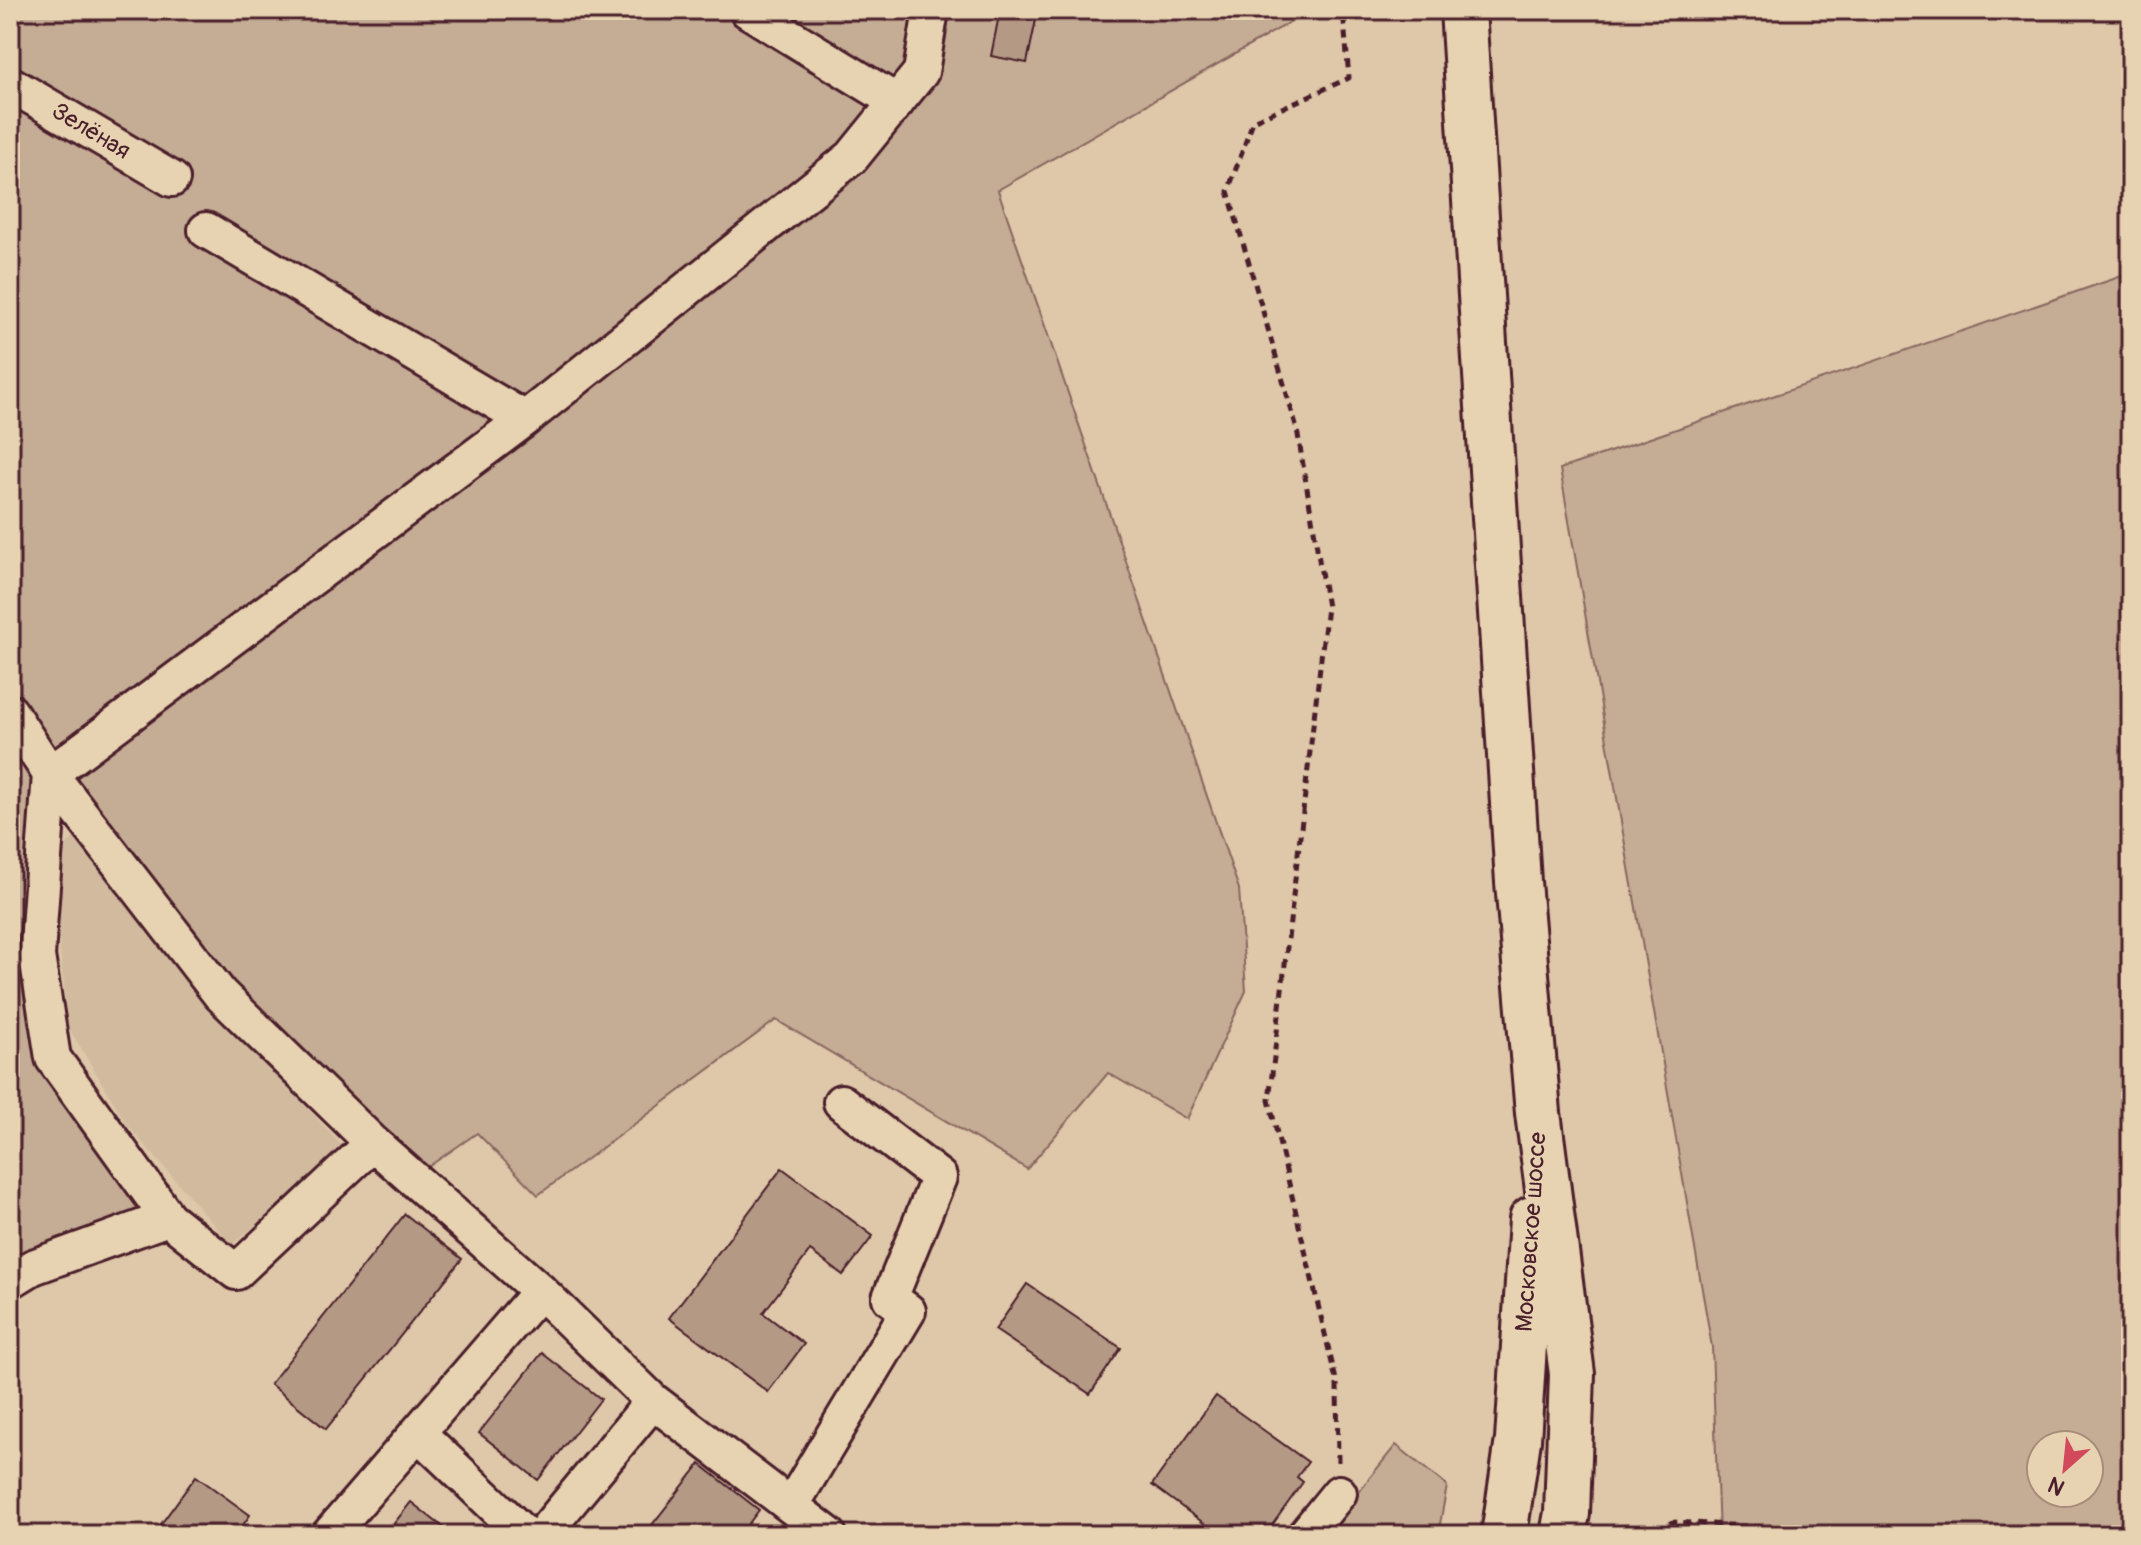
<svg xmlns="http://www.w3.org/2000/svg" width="2141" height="1545" viewBox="0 0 2141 1545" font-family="Pangolin,sans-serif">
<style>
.built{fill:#d1ba9e}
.green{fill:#c5ac94;stroke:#886660;stroke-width:2;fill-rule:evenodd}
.building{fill:#b49985;stroke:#4a1f2b;stroke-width:2}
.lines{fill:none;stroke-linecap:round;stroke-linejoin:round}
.minor-casing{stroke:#4a1f2b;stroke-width:40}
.major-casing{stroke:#4a1f2b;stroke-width:50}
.path{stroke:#4a1f2b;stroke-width:5;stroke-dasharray:8 6;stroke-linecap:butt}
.minor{stroke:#e7d3b1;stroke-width:34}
.major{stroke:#e7d3b1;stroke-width:44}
.labels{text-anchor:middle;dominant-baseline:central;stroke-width:7;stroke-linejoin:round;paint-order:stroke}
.street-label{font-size:24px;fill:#4a1f2b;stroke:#e7d3b1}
</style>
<rect width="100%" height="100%" fill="#dec8a9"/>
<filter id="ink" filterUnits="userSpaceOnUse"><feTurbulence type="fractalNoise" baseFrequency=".0125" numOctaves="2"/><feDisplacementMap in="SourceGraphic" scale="16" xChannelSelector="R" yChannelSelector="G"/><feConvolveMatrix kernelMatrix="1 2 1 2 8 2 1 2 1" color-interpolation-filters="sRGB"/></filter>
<g filter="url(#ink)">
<!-- built -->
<path class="built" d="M81,832L210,1002L345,1149L232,1245L129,1127L68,1027L57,920L61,849Z"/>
<!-- green -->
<path class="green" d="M10,10H1300L1301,16L998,190L1239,889L1246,991L1187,1119L1108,1073L1027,1169L776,1020L538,1195L477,1133L412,1178L220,994L10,704Z
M2131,273V1535H1719L1712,1347L1560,469ZM2089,1445V1493H2041V1445Z
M10,712L50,774L53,1058L168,1218L10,1281Z
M1396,1445L1447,1486L1438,1535H1324Z"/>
<!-- building -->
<path class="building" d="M1000,10L1037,15L1027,63L991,56Z
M782,1168L873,1236L843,1275L810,1251L763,1313L804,1344L768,1392L669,1318Z
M405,1214L462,1259L326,1429L270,1384Z
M1027,1284L1121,1348L1090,1394L995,1330Z
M542,1353L601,1399L538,1480L479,1433Z
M1216,1396L1308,1462L1297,1477L1303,1482L1265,1535H1220L1152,1485Z
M700,1464L759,1510L740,1535H644Z
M196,1476L250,1515L236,1535H153Z
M411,1502L453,1535H385Z"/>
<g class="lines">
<!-- minor casing -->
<g class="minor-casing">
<path id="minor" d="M747,10L897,102
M10,84L172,179
M206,230L525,419
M10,712L50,774L220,994L373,1143L540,1291L653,1401L829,1535
M168,1218L53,1058L37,956L50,774L525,419L852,157L921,72L931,10
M10,1281L33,1267L168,1218L236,1272L373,1143
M418,1433L525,1535
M791,1506L908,1311L890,1298L939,1177L841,1102
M329,1535L540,1291
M542,1535L653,1401
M1305,1535L1339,1493"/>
</g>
<!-- major casing -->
<g class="major-casing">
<path id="major" d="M1463,10L1518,882L1538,1113L1572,1374L1567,1513L1563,1535
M1504,1535L1518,1440L1532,1219"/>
</g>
<!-- path -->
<path class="path" d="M1338,1462L1337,1384L1269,1100L1327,607L1297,429L1228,191L1253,121L1349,78L1343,10
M1644,1535L1673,1522L1835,1531L1845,1535"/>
<!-- minor -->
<use href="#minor" class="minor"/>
<!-- major -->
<use href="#major" class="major"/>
</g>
</g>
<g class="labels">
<!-- street labels -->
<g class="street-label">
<text transform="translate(91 131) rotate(31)">Зелёная</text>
<text transform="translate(1531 1232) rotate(-86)">Московское шоссе</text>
</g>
</g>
<!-- margin -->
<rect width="2141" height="1545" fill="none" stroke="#e7d3b1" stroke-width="40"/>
<rect x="20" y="20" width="2101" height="1505" fill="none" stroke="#4a1f2b" stroke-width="3" filter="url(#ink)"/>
<!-- north arrow -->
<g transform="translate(2065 1469) rotate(207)"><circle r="38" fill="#e7d3b1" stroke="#a88b7b" stroke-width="2"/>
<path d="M0-6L14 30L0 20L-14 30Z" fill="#d1495b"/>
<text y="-12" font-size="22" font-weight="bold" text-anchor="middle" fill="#4a1f2b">N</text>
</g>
</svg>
